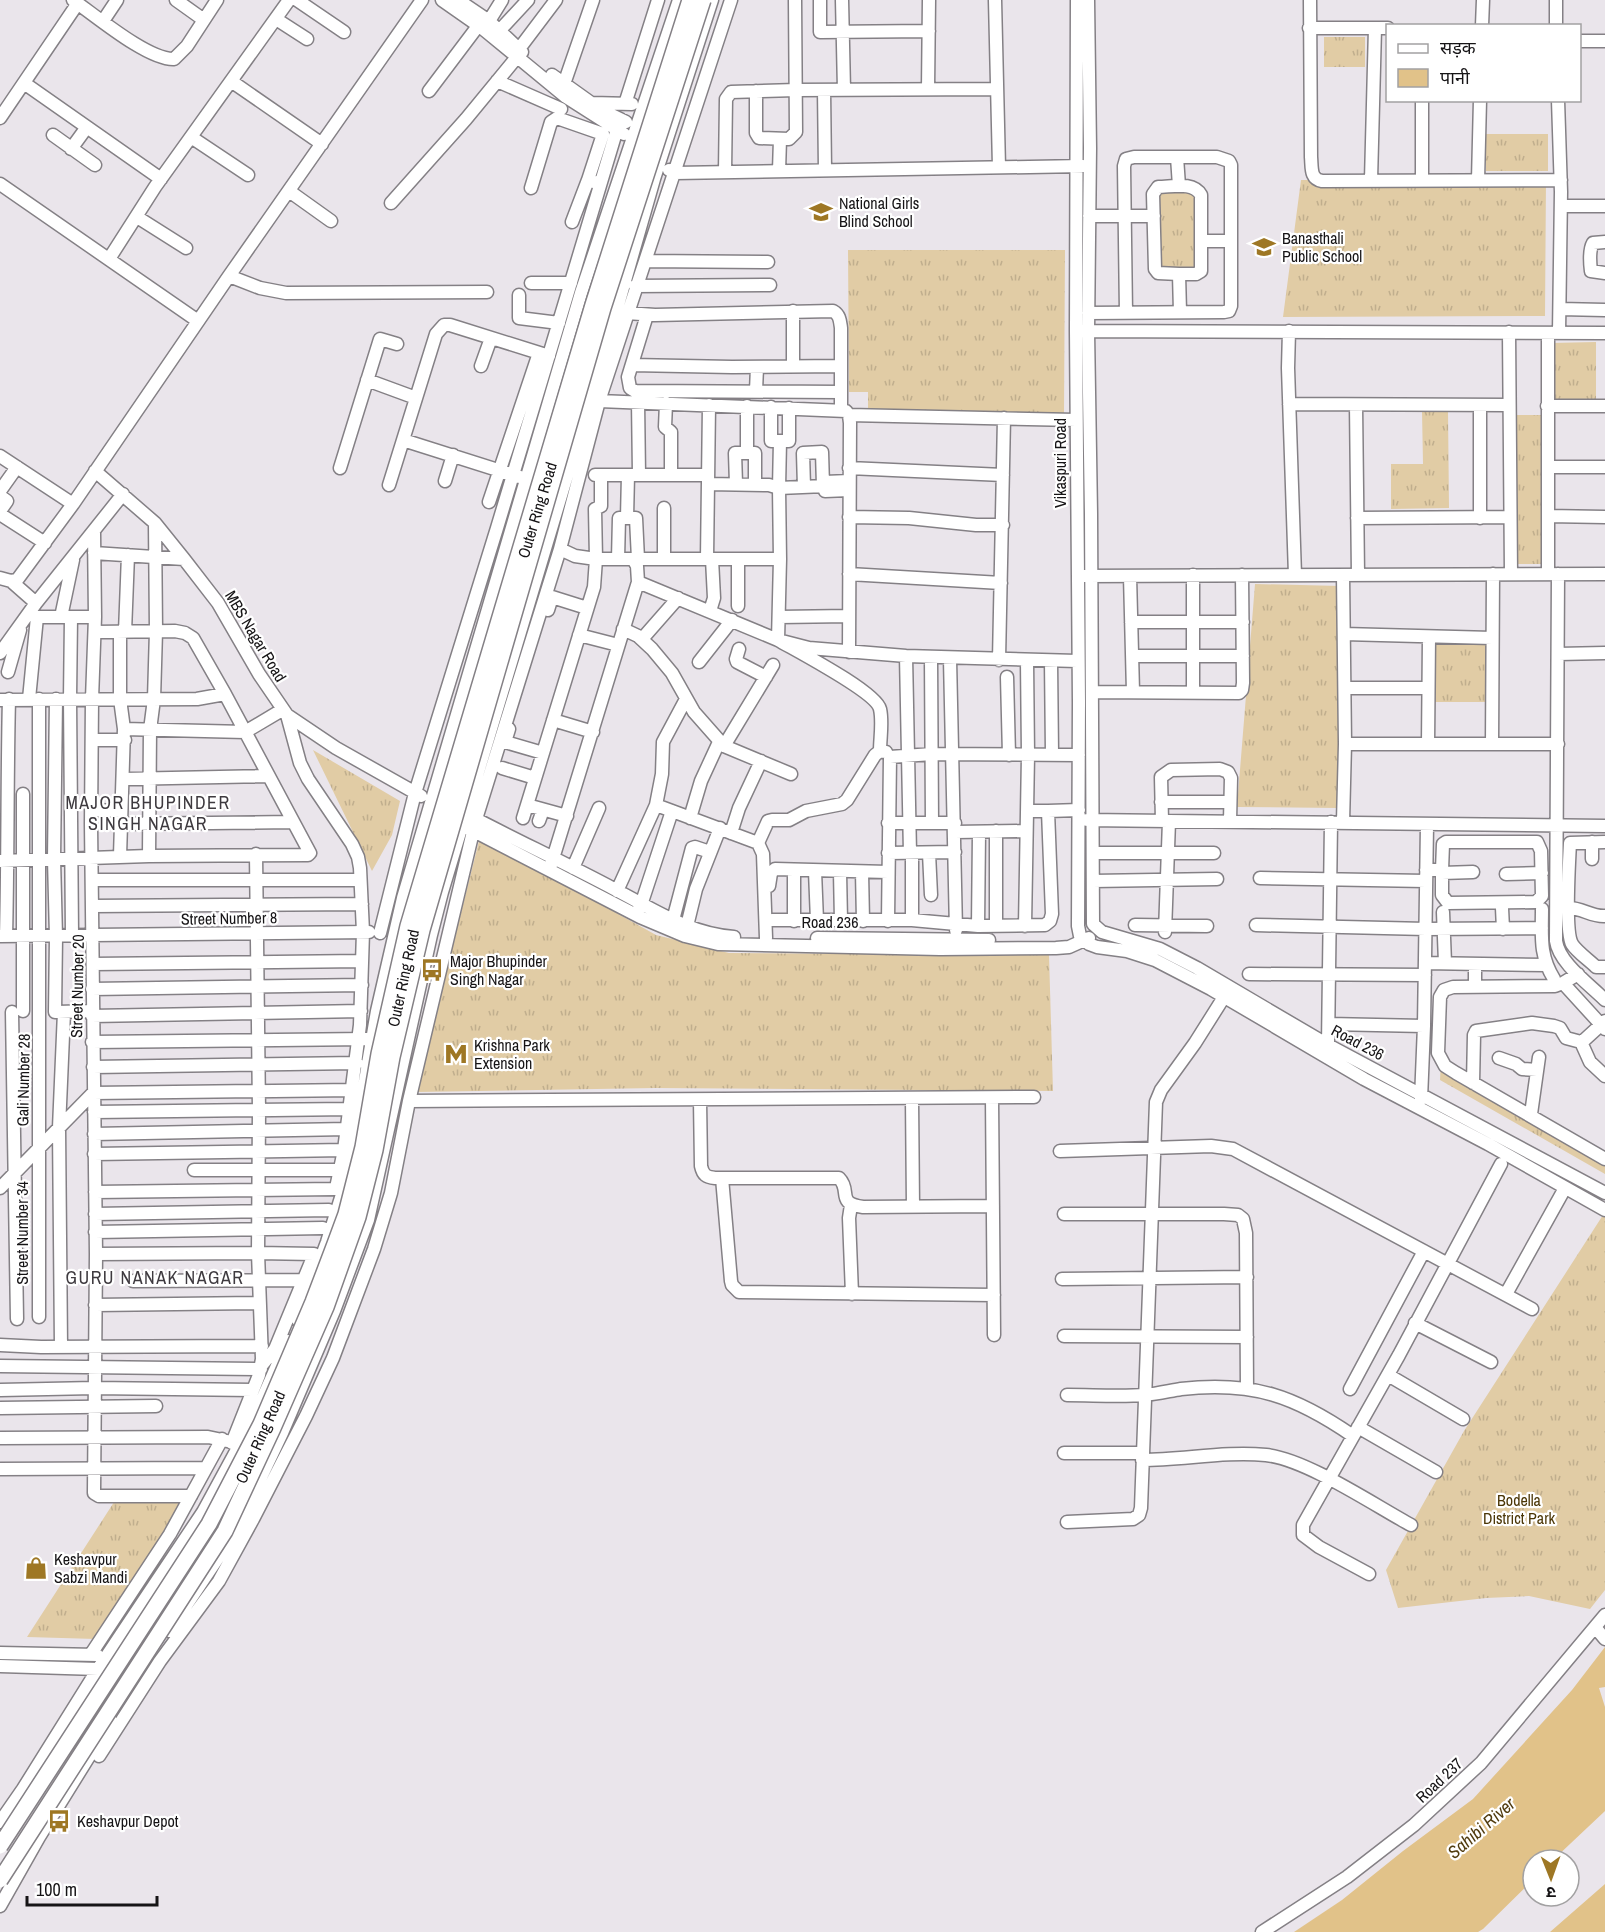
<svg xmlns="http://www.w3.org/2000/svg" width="1605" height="1932" viewBox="0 0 1605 1932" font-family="'Archivo Narrow','Noto Sans Devanagari',sans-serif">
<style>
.grass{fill:url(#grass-tufts)}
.water{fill:#e1c289}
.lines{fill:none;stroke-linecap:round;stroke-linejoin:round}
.minor-casing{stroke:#848085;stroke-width:15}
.minor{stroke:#fff;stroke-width:12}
.major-bridge-casing{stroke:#848085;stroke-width:18;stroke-linecap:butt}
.major-bridge{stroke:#fff;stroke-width:15}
.labels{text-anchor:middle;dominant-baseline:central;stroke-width:4.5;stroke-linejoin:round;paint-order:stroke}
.poi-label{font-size:16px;fill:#161416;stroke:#fff;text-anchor:start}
.street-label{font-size:16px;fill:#161416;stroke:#fff}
.park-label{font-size:16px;fill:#4b3606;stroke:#fff}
.neighbourhood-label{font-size:18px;letter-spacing:1.5px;fill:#3e3a3f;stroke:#fff}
.water-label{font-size:18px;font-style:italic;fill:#513c0f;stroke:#fff}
</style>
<defs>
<pattern id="grass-tufts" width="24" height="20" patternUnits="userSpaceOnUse" patternTransform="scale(1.5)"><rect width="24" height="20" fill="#e1cca5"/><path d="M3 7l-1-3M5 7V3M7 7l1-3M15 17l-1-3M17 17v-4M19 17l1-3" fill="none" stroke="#c0ae8d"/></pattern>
</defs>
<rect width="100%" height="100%" fill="#eae5eb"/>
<!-- grass -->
<path class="grass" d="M1324,37H1365V67H1324Z
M1486,134H1548V171H1486Z
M1301,180H1546L1545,316L1283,317Z
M1158,190H1199L1200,267L1159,268Z
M848,250H1065L1064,415L868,417V392H849Z
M1596,342V401H1552L1551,343Z
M1422,411H1448L1449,508L1391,509V464H1423Z
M1512,415H1547L1549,564H1514Z
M1255,584L1341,586L1338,808L1237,807Z
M1433,638H1488L1487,702H1432Z
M313,750L400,801L392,835L372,871Z
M480,837L656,935L729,953L1049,955L1053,1091L655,1088L416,1092Z
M1441,1060L1605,1153V1174L1440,1080Z
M1603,1215L1605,1217V1590L1590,1609L1529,1596L1486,1598L1398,1608L1386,1570L1464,1431Z
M116,1499L186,1501L96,1639L27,1637Z"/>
<!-- water -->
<path class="water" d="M1605,1647V1687L1599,1688L1605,1707V1811L1553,1860H1533V1880L1483,1929L1478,1932H1294L1342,1900L1403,1851L1473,1799L1572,1690Z
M1605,1884V1932H1550Z"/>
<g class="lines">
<!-- minor casing -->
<g class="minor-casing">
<path id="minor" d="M73,0C96,16 148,60 174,59L187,46L217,0
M176,0L204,20
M297,0L344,32
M442,0L482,28L566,97L624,134
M458,0L489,21L522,52
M820,0V32L929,31
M842,0L844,90
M995,0L999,167
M1077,0L1076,331L1079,702L1078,926L1080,936L1089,944L1097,947L1127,951L1155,960L1211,989L1364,1079L1488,1144L1605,1210
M1088,0L1090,148L1088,331L1091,514L1093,924L1102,932L1160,949L1197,968L1328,1045L1605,1193
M1310,0L1311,157C1312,168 1310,179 1322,181L1561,180
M1556,0V26
M276,19L307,39
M103,21L117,0
M489,21L502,0
M1482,26L1483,0
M1309,28H1388
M500,30L528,0
M1580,41H1605
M519,49L556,0
M552,75L601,110L626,122
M231,81L322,144
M497,81L561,109
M24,83L161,179
M564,84L593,0
M928,89L929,0
M824,90L825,170
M429,91L478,26
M756,91V133L759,138L789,139L796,132L795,0
M1558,100L1561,192L1559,333
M592,103L632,104
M625,104L658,0
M0,118L78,3
M53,135L95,165
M191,137L248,175
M71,149L87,127
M1177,157L1179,186
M669,170L675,173L1083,166
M779,171L780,139
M725,172L726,99L731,92L796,90L997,89
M1371,180L1375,28
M1422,180V100
M1478,180L1480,100
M0,184L198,321
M531,188L551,122L557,118L603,134L588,180
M289,191L331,221
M391,203L466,119L517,57
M1561,206H1605
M1089,216H1154
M137,217L186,248
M572,222L588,180L594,182
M1201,241H1230
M1605,242L1593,243C1589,250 1590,263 1591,271L1605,273
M109,259L155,187L289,0
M645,261L768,262
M1179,274L1158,273L1155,269L1153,194L1158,187C1172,187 1193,181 1201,195V271L1196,274H1179L1180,312
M229,276L260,288L286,293L487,292
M531,283H571
M635,286L770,285
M519,295V318L559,323
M1560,309L1605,310
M627,313L655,315L833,311C840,315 840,321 841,328V409
M1088,313L1224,312L1229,311L1231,306V165L1229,161L1217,157H1134L1126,159L1124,166L1126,313
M647,315L628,377L630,388L635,391L841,392
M1081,331L1605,333
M1289,331L1288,368L1295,575
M1509,332L1511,574
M1548,333V574
M632,365L732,367L841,366
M481,366L491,338
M793,366V311
M367,380L416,398
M756,391L757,367
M599,401L846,411L849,415L850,423L849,652
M638,401L639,475
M666,403L665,427L671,432V475
M1289,404L1509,405
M1356,405L1358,575
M1547,406H1605
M771,407V441H789V408
M849,415L1076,420
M780,441L779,488L825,486
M747,452V406
M0,456L73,504
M1548,467H1605
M340,468L380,339L397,344
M849,468L1003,475
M95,471L155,523L184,559L218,603L259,674L287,715L336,748L421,796
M595,475H708
M520,477L403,440L436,334L444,325H450L549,356
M445,481L453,455
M849,481L825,482V491L849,490
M708,484L769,485L779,488L780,559L778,640C797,651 876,692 880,709C883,722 880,738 880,751
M736,484L735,453H755V485
M389,485L403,440
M804,487L803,453L822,452L823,486
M0,491L17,467
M0,496L7,501L0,511
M489,502L539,353
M664,508V559
M0,514L45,543
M1548,516L1605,517
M849,517L909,518L976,525H1003
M627,518L628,475
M1357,518L1510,517
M1480,518V405
M94,533L95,617L92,699L91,824L96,1254L94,1493L99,1496H191
M560,549L575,556L596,559H780
M94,553L184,559
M618,559L619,518H636L638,559
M707,559L709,405
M849,574L1001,583
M1558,574L1556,941C1559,963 1589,984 1605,1000
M1193,575V692
M1084,576L1605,574
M1130,576L1133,692
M0,578L11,581L17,580L73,504L229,276L422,0
M11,581L36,603
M638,582L778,640L809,648L906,656L1077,661
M738,606V559
M548,610L552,597L587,608
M710,611L714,598L712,559
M61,617L73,560
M71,617L70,699L72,936
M779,617L849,616
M1131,622H1243
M623,629L638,636L652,649L672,673L694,712L724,746L791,774
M120,632V699L124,729
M125,632L128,555
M1344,634L1492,638
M579,635L618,645
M642,639L678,598
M739,649L736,659L737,662L766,677
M0,653L36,603L123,494
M1558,654L1605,653
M906,656L910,853
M1132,656H1243
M931,658L932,823
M950,659L956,930
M999,660L1004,418
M1051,661L1052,754
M699,662L732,620
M8,672L20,630
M1007,677L1009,755
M1345,688H1427
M1092,692L1239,693L1242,690L1243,683L1242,575
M29,699L37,617H95
M39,699V1317
M0,700L197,699L225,694
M287,715L300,763L308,779L352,844L358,857L360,868L363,932L360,1025L344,1150L336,1188
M553,720L593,732
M509,729L505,742L543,753
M92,740H125
M1345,744H1558
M1428,744L1429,637
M1492,744L1493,574
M724,746L773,665
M502,768L535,778
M123,779L268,776
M23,794V1011
M1161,802H1230
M527,805L567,816
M656,805L758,843L763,854L766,938
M92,810L121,811
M1048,811L1079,810
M470,816C518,841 567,864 614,889C653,909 689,934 734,937
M523,818L594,587L596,559L595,509L601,506V475
M690,818L701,781L719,742
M1087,820L1605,826
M539,821L543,810
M1162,821L1161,777L1171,770L1220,769L1228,772L1231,778L1230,821
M1343,822L1345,744L1343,575
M888,823H955
M121,824L293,822
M466,827L640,917L685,936L718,944L940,949L1056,948L1069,947L1089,938
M996,831V926
M955,832L1026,831
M731,833L739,808L761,761
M1592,842V859
M1605,842L1570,843C1569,861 1565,932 1572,944C1577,952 1589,960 1596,967H1605
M758,843L768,821L772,820H789L806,811L842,804L847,800L875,755L880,751L886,752
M912,852V920
M888,853L955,852
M929,853L931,895
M1093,853H1214
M120,856L124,729L245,732L282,710
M149,856L150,730L154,699L156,631L155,523
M0,861L149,856L308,855L310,853L225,694L193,638L185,633L175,631L95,632
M551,865L638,582L637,566L633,559
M573,868L599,808
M1426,870H1442V895L1448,903L1536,902L1542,896L1541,851L1537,842H1446L1443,844L1442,870
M815,871L817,921
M840,872L841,921
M862,872L863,921
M1442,873L1473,872
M1506,874L1542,873
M1260,878L1426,881
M92,880H360
M1093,881L1217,879
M769,886L771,873L775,869L888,872
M617,891L656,805L662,774L663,742L686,699
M93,906L362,904
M1502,908L1503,929
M1569,908C1582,908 1592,917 1605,916
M1542,909C1542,936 1539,955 1554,979
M637,912L641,905L672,811
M1443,912L1445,963
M673,920L692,848L695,847L710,852
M772,920H912L978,926L1045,925L1050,921L1052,914L1048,811H1027
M794,921V871
M888,921L890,757L932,754L1079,755
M1135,925L1207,926
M1256,925L1426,929L1542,928
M687,926L696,889L720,828
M978,926L979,833
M1025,926L1028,755L1027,661
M1165,932L1169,821
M380,933L415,793L497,528L620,119
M0,936L369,932
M6,936C8,857 7,778 9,699
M817,938L989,940
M1425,963L1546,965
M93,964L362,961
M1249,974L1425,975
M1578,974L1563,983L1555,986L1453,987L1444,990L1440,997L1438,1053L1445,1066L1456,1073L1605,1159
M1475,982V964
M1563,983L1605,1029
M92,989L362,985
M12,1012L17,1319
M55,1012L56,937L54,859L56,699
M58,1012L92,1011
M92,1016L361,1011
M1329,1024L1424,1026
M92,1042L367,1039
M1581,1043L1605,1021
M1328,1045L1331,822
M1499,1058L1516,1064L1522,1069L1537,1070
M93,1067L357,1063
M1473,1083L1474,1035L1476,1031L1532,1023L1554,1026L1560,1028L1566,1038L1581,1042L1590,1062L1605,1076
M93,1093L353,1090
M992,1098L994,1335
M912,1099L913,1207
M1421,1099L1424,1026L1427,825
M700,1100L701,1166C703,1175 706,1177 715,1178H839C852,1191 835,1203 863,1207L993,1206
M409,1101L1034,1097
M94,1112L350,1109
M1531,1114L1539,1057
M94,1134L347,1129
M1060,1151L1211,1146L1233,1149L1532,1309
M94,1154L344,1150
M194,1170H340
M722,1178L731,1281L732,1285L739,1292L994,1295
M0,1188L93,1093
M95,1192L335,1189
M851,1205L849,1218L852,1294
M95,1214L329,1210
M1064,1214H1224L1238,1215L1243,1219L1246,1233L1247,1389
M95,1232L323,1228
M96,1254L258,1253L314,1254
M1062,1279L1247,1277
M133,1281L304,1280
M1506,1294L1565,1188
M95,1305L259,1303
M298,1320L327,1242L350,1169L377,1011L403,898L581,293L679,0
M1415,1323L1491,1362
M1064,1336L1247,1337
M0,1345L41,1347L262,1346
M61,1347L59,1128L64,1012
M262,1365L275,1349L311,1262
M0,1366L261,1369
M1388,1375L1463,1419
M1350,1389L1424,1251
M0,1390L94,1388L253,1390
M1067,1395C1093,1395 1119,1397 1145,1395C1157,1394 1169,1391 1181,1389C1253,1381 1295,1396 1353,1436
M0,1408L156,1406
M1358,1427L1436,1472
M0,1438L208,1437L227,1441
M232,1443L259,1375L262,1359L258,1253L259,1111L256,854
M1064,1453H1142
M1142,1460C1183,1460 1225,1451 1266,1455C1306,1459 1374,1505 1411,1525
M0,1469L205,1468
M1067,1522L1133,1519L1139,1515L1141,1508L1156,1102L1161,1090L1195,1043L1224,997
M1369,1574L1319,1547L1303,1535V1525L1399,1355L1501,1164
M1595,1627L1605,1639
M169,1631L234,1534L282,1433L334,1311L368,1220L431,935L442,892L616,312L654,179L712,0
M0,1653L97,1655
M91,1654L170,1534L222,1439
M0,1666L98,1669
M99,1756L160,1661L219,1581L253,1519L306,1416L333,1358L374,1249L391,1193L409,1101L476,819L560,549L599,401L731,0
M0,1822L23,1789L98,1669L203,1512L253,1420L288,1341
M0,1906L39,1837L111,1721
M1262,1932L1347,1877L1414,1825L1481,1763L1605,1615"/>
</g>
<!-- minor -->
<use href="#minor" class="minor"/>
<!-- major-bridge casing -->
<g class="major-bridge-casing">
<path id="major-bridge" d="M0,1846L209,1524L261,1424L313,1302L335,1244L346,1214L363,1147L379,1054L408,926L593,305L690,0
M0,1880L225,1531L273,1428L326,1307L358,1217L375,1150L392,1057L422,930L603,308L703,0"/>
</g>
<!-- major-bridge -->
<use href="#major-bridge" class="major-bridge"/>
</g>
<!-- icons -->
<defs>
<g id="school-bare" transform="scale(1.8)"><path d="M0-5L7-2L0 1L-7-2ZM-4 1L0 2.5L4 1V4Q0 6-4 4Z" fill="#9e7724" stroke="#fff" stroke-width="2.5" paint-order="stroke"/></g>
<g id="bus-bare" transform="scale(1.8)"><path d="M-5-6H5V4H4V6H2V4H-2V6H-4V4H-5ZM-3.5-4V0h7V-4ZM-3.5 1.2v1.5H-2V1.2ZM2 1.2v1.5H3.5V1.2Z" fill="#9e7724" stroke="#fff" stroke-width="2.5" paint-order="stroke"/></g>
<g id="metro-bare" transform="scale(1.8)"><path d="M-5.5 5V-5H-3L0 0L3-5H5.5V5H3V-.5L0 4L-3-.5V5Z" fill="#9e7724" stroke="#fff" stroke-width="2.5" paint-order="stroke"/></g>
<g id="shop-bare" transform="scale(1.8)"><path d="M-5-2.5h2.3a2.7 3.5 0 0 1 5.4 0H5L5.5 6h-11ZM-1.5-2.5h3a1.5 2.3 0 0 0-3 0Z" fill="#9e7724" stroke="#fff" stroke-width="2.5" paint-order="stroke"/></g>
</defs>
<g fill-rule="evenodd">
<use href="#school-bare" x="821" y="212"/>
<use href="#school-bare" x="1264" y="247"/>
<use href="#bus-bare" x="432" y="970"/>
<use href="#metro-bare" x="456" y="1054"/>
<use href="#shop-bare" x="36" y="1568"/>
<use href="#bus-bare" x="59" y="1821"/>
</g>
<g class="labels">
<!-- poi labels -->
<g class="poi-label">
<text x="839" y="203">National Girls<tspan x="839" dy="18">Blind School</tspan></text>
<text x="1282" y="238">Banasthali<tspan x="1282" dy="18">Public School</tspan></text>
<text x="450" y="961">Major Bhupinder<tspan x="450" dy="18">Singh Nagar</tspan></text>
<text x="474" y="1045">Krishna Park<tspan x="474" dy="18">Extension</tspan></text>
<text x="54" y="1559">Keshavpur<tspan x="54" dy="18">Sabzi Mandi</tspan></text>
<text x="77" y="1821">Keshavpur Depot</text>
</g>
<!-- street labels -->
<g class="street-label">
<text transform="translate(1060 463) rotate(-90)">Vikaspuri Road</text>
<text transform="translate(537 510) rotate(-73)">Outer Ring Road</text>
<text transform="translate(256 636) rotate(59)">MBS Nagar Road</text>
<text transform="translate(229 918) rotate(-1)">Street Number 8</text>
<text x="830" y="922">Road 236</text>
<text transform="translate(403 978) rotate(-78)">Outer Ring Road</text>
<text transform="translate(77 986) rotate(-89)">Street Number 20</text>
<text transform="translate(1358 1042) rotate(28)">Road 236</text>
<text transform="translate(23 1080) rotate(-89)">Gali Number 28</text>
<text transform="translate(22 1233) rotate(-90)">Street Number 34</text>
<text transform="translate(260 1437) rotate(-66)">Outer Ring Road</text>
<text transform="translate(1439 1780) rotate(-43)">Road 237</text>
</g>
<!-- park labels -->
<g class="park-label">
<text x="1519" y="1500">Bodella<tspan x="1519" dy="18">District Park</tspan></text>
</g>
<!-- neighbourhood labels -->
<g class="neighbourhood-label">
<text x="148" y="802">MAJOR BHUPINDER<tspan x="148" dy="21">SINGH NAGAR</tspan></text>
<text x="155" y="1277">GURU NANAK NAGAR</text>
</g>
<!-- water labels -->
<g class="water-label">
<text transform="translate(1481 1828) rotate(-41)">Sahibi River</text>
</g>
</g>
<!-- legend -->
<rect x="1386" y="24" width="195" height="78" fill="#ffffff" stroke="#a2a1a2" stroke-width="1.5"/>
<rect x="1398" y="44" width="30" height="9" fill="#ffffff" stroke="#a2a1a2" stroke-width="1.5"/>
<text x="1440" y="54" font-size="18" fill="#161416">सड़क</text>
<rect x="1398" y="69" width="30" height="18" fill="#e1c289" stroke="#a2a1a2" stroke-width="1.5"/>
<text x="1440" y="84" font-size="18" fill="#161416">पानी</text>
<!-- north arrow -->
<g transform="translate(1551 1878) rotate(179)"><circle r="28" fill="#ffffff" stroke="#a2a1a2" stroke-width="1.5"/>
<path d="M0-4.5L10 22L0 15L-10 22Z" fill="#9e7724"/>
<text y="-9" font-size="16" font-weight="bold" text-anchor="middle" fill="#161416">उ</text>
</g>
<!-- scale -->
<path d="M27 1896v9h130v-9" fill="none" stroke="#161416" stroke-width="3"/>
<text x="36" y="1896" font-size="18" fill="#161416" stroke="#ffffff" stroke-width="4.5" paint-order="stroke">100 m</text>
</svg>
